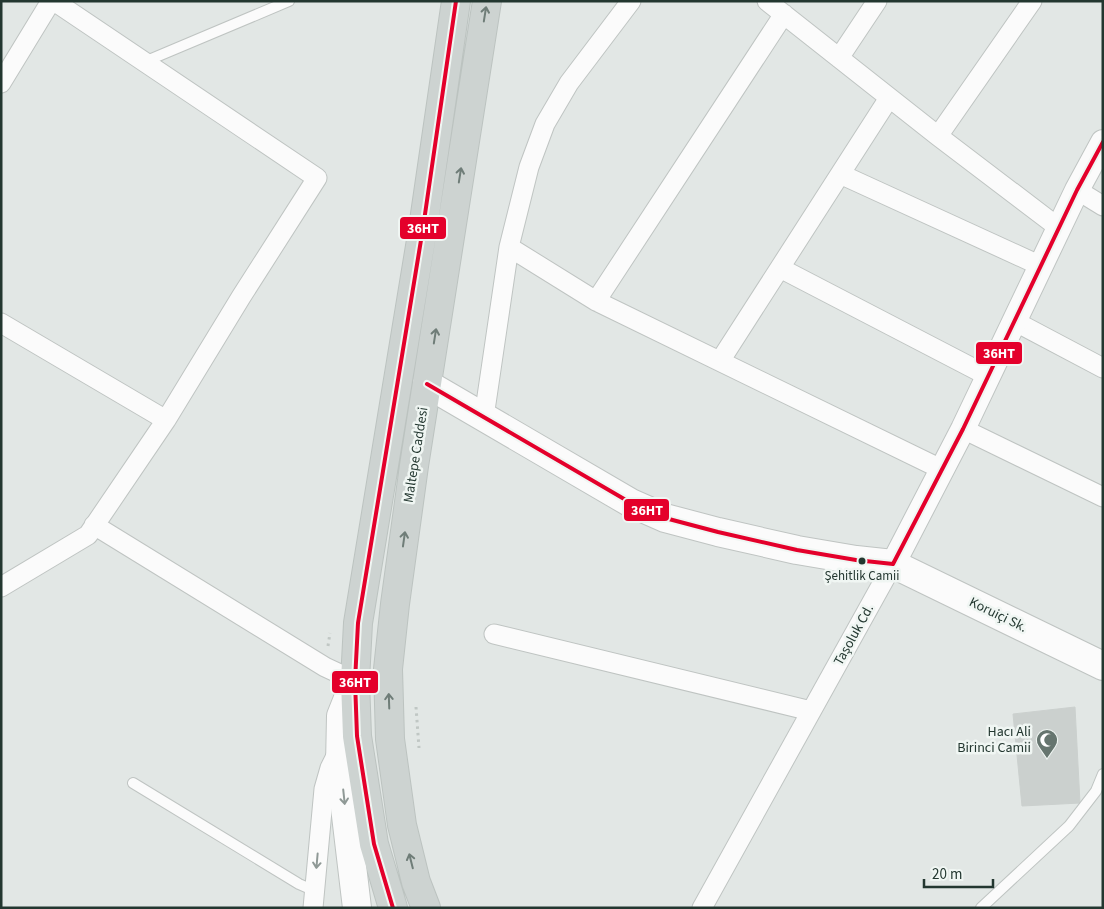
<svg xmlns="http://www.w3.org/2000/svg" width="1104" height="909" viewBox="0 0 1104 909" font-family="'Source Sans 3',sans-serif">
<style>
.building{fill:#cbd0ce;stroke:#cbd0ce}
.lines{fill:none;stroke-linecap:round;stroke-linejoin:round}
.service-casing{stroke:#bfc4c2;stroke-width:12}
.minor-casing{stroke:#bfc4c2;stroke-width:21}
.tertiary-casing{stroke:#bfc4c2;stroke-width:26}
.secondary-casing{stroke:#bfc4c2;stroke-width:30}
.primary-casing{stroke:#bcc3c0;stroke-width:30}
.path{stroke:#c0c7c4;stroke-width:3;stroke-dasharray:2.5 4;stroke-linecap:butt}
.service{stroke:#fbfbfb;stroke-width:10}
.minor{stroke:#fbfbfb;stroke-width:19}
.tertiary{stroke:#fbfbfb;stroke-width:24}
.secondary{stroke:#fbfbfb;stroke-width:28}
.primary{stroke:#cdd3d1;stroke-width:28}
.bus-1-casing{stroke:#f0f6f3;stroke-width:8}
.bus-1{stroke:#e4002b;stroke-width:4}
.oneway{stroke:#6f7d78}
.oneway2{stroke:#8f9996}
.bus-dot{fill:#233730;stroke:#f0f6f3;stroke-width:2}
.labels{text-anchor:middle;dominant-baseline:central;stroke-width:5;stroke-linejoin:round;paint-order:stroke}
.bus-label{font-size:13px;fill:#233730;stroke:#f0f6f3}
.street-label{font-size:14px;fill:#233730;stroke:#f0f6f3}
.poi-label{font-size:14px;fill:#233730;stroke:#f0f6f3;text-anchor:end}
.line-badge{stroke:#f0f6f3;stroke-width:2}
.badge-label{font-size:14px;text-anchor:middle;font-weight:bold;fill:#fff}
</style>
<rect width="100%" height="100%" fill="#e2e7e5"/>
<!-- building -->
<path class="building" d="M1075,707L1080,803L1022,806L1013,714Z"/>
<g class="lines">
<!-- service casing -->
<g class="service-casing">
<path id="service" d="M144,62L289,1
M133,783L299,884L315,891
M981,908L1069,826L1096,791L1103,774"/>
</g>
<!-- minor casing -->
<g class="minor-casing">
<path id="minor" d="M767,1L938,136L1059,228
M839,58L877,1
M1,83L51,1
M938,136L1032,1
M840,174L1041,266
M1077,190L1103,206
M509,247L596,301L943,470
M780,268L988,376
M596,301L784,14
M1014,321L1103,368
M1,323L166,420
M720,361L889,98
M484,417L509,247L529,167L545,124L569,83L631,1
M963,429L1103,497
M94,525L325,667L355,681
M1,587L88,535L166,420L241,297L317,178L54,1
M494,634L811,711
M313,908L324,789L330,768L337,754
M702,908L893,564"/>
</g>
<!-- tertiary casing -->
<g class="tertiary-casing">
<path id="tertiary" d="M893,564L963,429L1077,190L1103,142"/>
</g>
<!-- secondary casing -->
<g class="secondary-casing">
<path id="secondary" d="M427,384L631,503L665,518L718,532L797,550L856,560L893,564L1103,666
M355,681L341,716L340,765L357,908"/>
</g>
<!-- primary casing -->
<g class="primary-casing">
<path id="primary" d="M393,908L374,844L357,736L355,681L358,623L423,228L456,1
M426,908L416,882L402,825L390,739L388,669L395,604L414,466L487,1"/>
</g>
<!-- path -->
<path class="path" d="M328,646L330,633
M416,707L419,748"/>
<!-- service -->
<use href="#service" class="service"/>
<!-- minor -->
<use href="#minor" class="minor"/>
<!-- tertiary -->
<use href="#tertiary" class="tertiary"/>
<!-- secondary -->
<use href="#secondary" class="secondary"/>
<!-- primary -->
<use href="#primary" class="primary"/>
<!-- bus-1 casing -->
<g class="bus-1-casing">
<path id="bus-1" d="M427,384L631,503L665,518L718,532L797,550L856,560L893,564
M893,564L963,429L1077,190L1103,142
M393,908L374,844L357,736L355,681L358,623L423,228L456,1"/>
</g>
<!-- bus-1 -->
<use href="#bus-1" class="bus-1"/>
</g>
<!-- one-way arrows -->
<defs><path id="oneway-shaft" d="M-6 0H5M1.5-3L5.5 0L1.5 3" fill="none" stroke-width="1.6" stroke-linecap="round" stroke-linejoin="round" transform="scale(1.25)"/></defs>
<g class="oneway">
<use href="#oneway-shaft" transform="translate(485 14) rotate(-81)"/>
<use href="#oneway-shaft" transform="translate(460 175) rotate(-81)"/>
<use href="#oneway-shaft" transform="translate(435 336) rotate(-81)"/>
<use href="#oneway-shaft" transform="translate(404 539) rotate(-82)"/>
<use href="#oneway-shaft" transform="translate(389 701) rotate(-92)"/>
<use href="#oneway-shaft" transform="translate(411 861) rotate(-104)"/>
</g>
<g class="oneway2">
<use href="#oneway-shaft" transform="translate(344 797) rotate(84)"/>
<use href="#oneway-shaft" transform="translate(317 861) rotate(95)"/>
</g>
<!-- icons -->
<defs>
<g id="mosque-pin" transform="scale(1.125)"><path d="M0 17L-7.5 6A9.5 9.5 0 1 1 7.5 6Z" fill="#66756f" stroke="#f0f6f3"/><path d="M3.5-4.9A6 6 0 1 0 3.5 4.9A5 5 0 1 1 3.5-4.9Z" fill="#fff"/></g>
</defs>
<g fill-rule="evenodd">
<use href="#mosque-pin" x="1047" y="740"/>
</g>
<!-- markers -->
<circle class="bus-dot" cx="862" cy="561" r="4.5"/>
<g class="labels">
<!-- bus labels -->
<g class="bus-label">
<text x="862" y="576">Şehitlik Camii</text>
</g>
<!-- street labels -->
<g class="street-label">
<text transform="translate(416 455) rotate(-81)">Maltepe Caddesi</text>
<text transform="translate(998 615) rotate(26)">Koruiçi Sk.</text>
<text transform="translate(854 635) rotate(-61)">Taşoluk Cd.</text>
</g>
<!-- poi labels -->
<g class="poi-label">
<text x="1031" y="732">Hacı Ali<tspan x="1031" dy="16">Birinci Camii</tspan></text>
</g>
</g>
<g class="line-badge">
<rect x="399" y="216" width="48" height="24" rx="5" fill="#e4002b"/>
<rect x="975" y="341" width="48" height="24" rx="5" fill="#e4002b"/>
<rect x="623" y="498" width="47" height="24" rx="5" fill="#e4002b"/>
<rect x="331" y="670" width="48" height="24" rx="5" fill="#e4002b"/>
</g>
<g class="badge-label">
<text x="423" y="233">36HT</text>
<text x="999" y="358">36HT</text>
<text x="647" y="515">36HT</text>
<text x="355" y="687">36HT</text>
</g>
<!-- border -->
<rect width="1104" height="909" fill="none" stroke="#233730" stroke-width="5"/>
<!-- scale -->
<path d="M924 879v8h69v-8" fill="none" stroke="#233730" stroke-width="2.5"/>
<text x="932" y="879" font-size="15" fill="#233730" stroke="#f0f6f3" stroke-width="4" paint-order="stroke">20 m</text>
</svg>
